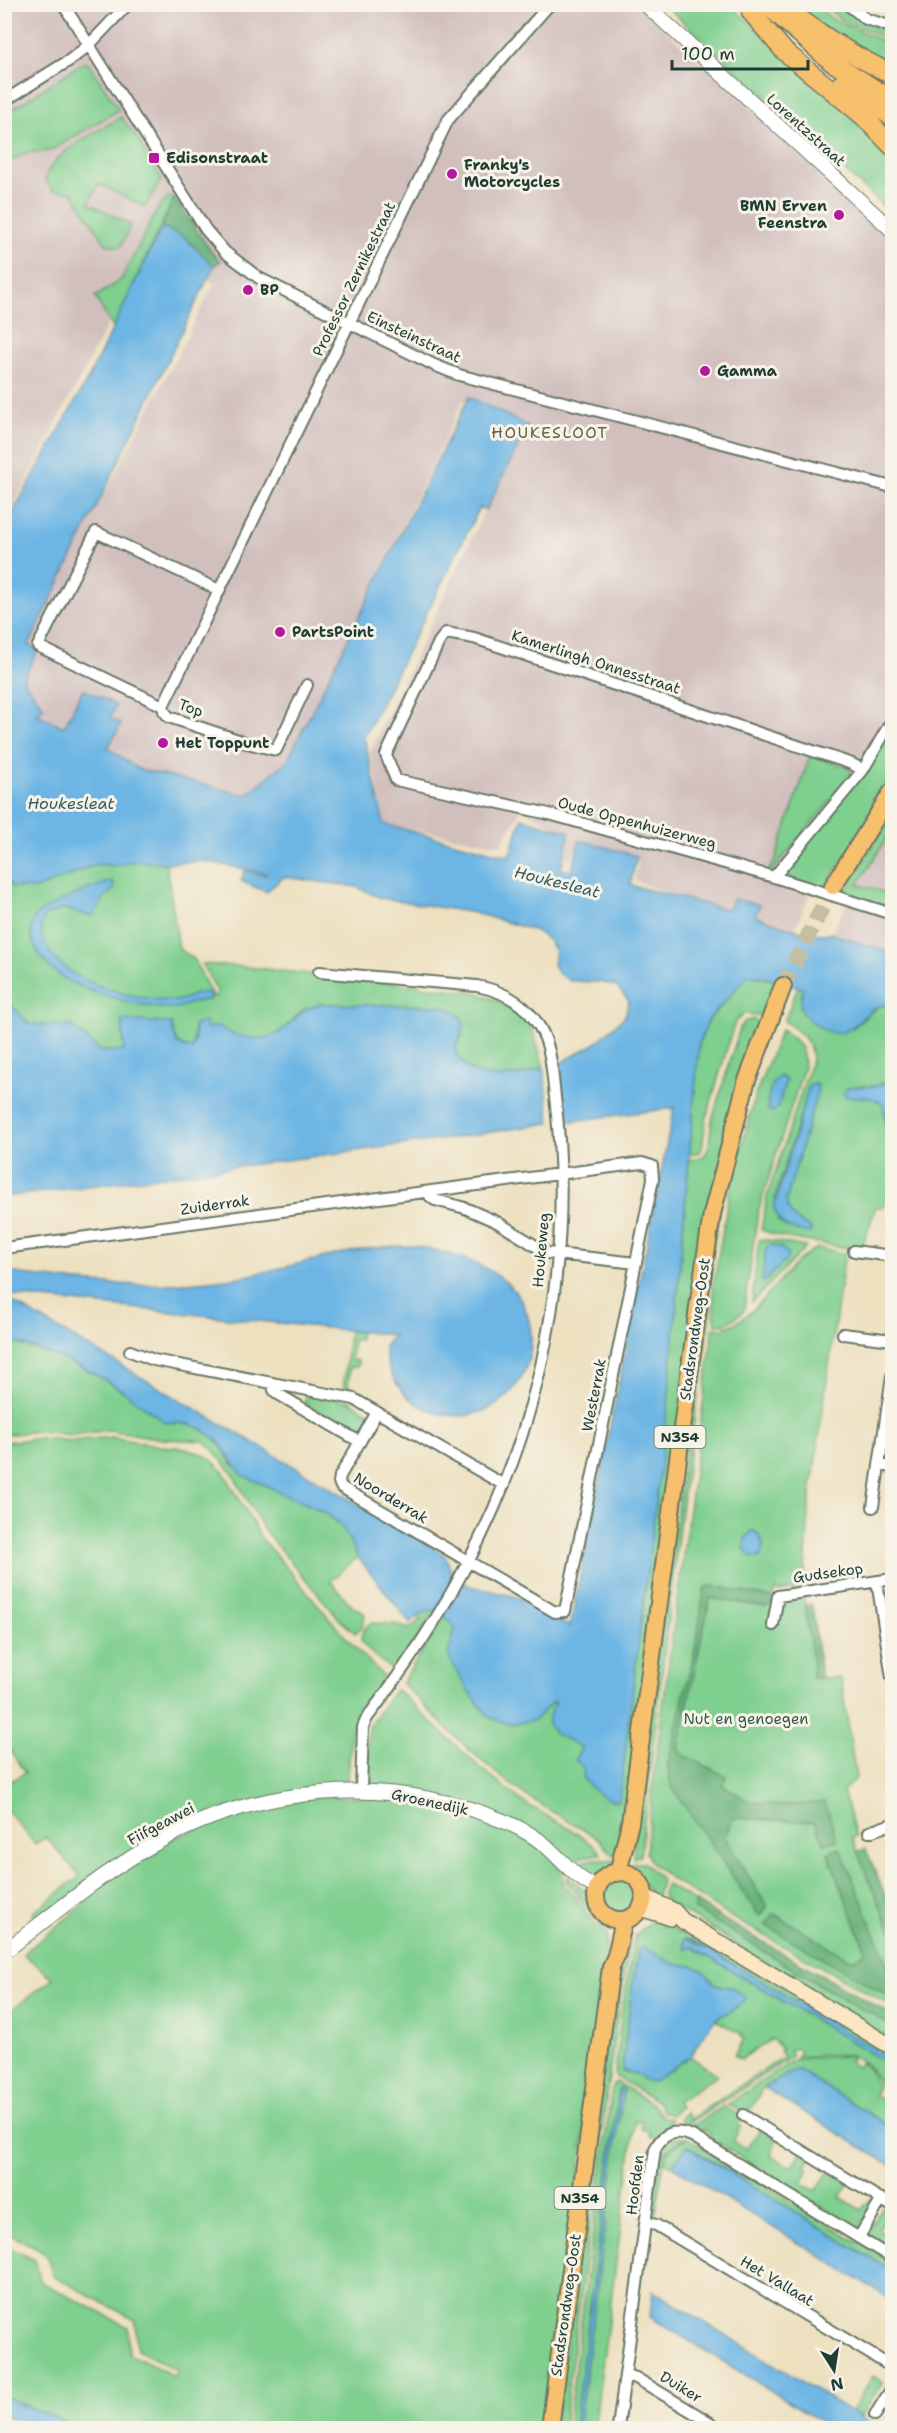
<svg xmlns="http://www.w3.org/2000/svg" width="897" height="2433" viewBox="0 0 897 2433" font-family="'Shantell Sans',sans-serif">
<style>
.industrial{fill:#d1bfbe}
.green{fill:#7fcf8f;stroke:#4f8662;stroke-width:1.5;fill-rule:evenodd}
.forest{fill:#67b27a;stroke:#437857;stroke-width:1.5}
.water{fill:#6cb5e4;stroke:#46798c;stroke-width:1.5}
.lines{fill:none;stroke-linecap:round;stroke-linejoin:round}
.primary-tunnel{stroke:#c4bfa3;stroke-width:16;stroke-dasharray:16 8;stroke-linecap:butt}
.minor-casing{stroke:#677665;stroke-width:14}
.tertiary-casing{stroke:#677665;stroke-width:16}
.secondary-casing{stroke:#677665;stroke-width:18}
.primary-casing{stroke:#677665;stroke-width:20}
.trunk-casing{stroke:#677665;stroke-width:21}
.minor{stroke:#fff;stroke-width:10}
.tertiary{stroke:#fff;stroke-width:14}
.secondary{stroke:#fce6c4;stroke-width:15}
.primary{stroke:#f7c06c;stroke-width:16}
.trunk{stroke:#f7c06c;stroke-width:18}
.poi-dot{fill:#b5179e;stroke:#f7f3e8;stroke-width:2}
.labels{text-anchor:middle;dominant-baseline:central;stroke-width:6;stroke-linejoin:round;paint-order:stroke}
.shield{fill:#f7f3e8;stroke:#60746a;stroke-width:1.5}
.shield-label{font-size:14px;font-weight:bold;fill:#1f3d34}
.street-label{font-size:15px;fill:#1f3d34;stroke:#f7f3e8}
.poi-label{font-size:15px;font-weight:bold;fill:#1f3d34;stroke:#f7f3e8;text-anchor:start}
.park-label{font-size:15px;fill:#325a46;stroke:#f7f3e8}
.neighbourhood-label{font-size:16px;letter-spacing:1.5px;fill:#656047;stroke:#f7f3e8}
.water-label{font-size:16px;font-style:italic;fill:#325b60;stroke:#f7f3e8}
</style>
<rect width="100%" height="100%" fill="#f7f3e8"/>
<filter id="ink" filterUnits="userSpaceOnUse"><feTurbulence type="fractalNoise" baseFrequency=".0167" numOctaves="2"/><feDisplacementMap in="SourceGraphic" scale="12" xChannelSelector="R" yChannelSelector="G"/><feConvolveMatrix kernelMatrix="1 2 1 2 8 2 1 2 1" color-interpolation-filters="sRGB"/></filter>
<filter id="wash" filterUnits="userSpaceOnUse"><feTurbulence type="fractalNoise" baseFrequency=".008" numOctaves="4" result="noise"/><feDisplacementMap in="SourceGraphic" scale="24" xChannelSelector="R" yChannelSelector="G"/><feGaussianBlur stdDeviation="1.35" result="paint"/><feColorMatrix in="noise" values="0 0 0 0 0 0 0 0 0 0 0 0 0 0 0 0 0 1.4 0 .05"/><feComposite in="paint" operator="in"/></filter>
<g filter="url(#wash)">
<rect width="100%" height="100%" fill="#ede0bf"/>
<!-- industrial -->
<path class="industrial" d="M5,5H638L892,236V749L837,833L793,932L726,915L634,880L639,862L577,844L570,860L560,850L566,832L522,809L501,845L385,824L370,751L520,437L463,401L351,632L292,766L250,802L35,765L8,680L214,284L155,234L5,522Z
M892,826V960L828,941L859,879Z"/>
<!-- green -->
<path class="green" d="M665,5H730L892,150V214Z
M786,5H816L834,20L892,45V70Z
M823,5C829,5 837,3 842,6C864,17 864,27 892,31V41L841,20Z
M84,62L89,64L119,110L50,151L25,153L5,165V114Z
M121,117L140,142L146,155L162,179L145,207L99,184L89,203L131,225L121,246L116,247L106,244L72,192L53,191L45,179C51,153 99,131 121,117Z
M168,197L174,198L113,328L95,297L121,280L159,207Z
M892,728V781L824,889L788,879L786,870Z
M810,756L845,766L850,769L851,776L777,865L771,871L767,872L775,861Z
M892,814V830L858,884L892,895V908L843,895Z
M134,861L166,863L179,949L193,958L213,997L218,993L202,964L237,966L474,992C528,1011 529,1012 544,1068C513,1078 470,1088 455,1049L462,1036L305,1008C296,1016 287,1028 277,1034C262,1043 231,1037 219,1027L206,1028L207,1022L194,1025L193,1048C177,1047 173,1041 172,1026L122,1021L124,1051H100L72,1026L29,1024L5,999V879L69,876L97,864L111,865Z
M748,975L779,981L764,1014L761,1016L745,1013L735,1022L706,1119L702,1149L700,1152L689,1154L699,1043L709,1020Z
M798,987L803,988L800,1007L853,1028L878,1006L892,1005V1080L873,1087L855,1086L846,1097C860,1095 871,1096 883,1104L886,1127L892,1119V1191L883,1207H876L862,1247L853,1249L782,1237L761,1230L767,1197L812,1059C811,1039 799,1031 784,1021ZM813,1084L786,1201C789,1214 795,1221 807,1226L810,1233L786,1227L778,1221L775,1197L809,1087Z
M753,1019L761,1023L737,1094L624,1824L615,1856C606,1852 604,1842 596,1837C567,1820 537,1805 510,1784C471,1754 436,1718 402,1683L446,1614L455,1628L554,1701L556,1703L550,1712L582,1748L575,1760L582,1765L585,1771L672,1357L689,1160L704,1156L708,1150L712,1120L740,1028L744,1022Z
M781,1030C798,1039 804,1048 804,1067L758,1212L744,1311L727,1323L715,1324L713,1287L730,1188L756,1093Z
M761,1239L806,1247L752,1302L759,1240Z
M817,1248L845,1253L809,1507L804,1588L779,1592L776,1590L773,1598L714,1586L705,1588L696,1645L668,1764L669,1777L672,1787L760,1916L767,1907L726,1840L725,1836L733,1818L815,1822L825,1844L836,1840L825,1803L781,1806L748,1801L721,1784L726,1776L680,1754L678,1748L710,1598L766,1607L781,1600L804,1598L813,1663L812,1678H841L856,1778L843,1791L856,1836L852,1838L892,1934V1975L840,1849L828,1853L866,1951L855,1959H849L774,1914L824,1957L892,1998V2006L731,1917L671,1879L651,1863L646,1852L653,1781L713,1329C755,1329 780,1266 817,1248Z
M708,1290L711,1309L681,1510L640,1856L633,1858L639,1777Z
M349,1331L360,1332V1340H353L351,1360L358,1361L357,1367H350L348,1387L355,1388L354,1394L343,1393V1390Z
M4,1339L61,1358L93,1373L123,1391L165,1422L189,1424L202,1429L218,1441L232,1464L324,1512L342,1526L358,1557L330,1581L354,1608L360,1609L365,1615L362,1627L355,1633L340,1620L264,1530L231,1471L205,1441L162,1439L110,1430L73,1435L39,1431L5,1435Z
M309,1394L350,1401L369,1413L370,1416L358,1435L305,1404V1399Z
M112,1437L159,1446L186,1448L205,1455L214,1462L225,1474L262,1539L349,1641L386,1679L351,1730L349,1767L346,1785L311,1789L212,1812L37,1920L32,1913L80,1876L46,1837L35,1844L5,1808V1784L25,1773L5,1743V1442L42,1438L73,1441Z
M425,1610H436L396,1671C389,1669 362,1647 361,1639C361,1632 366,1626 371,1623L395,1624L408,1629L420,1620L418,1617Z
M396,1689C438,1727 478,1771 525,1803C541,1814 594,1839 601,1854L582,1857L573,1863L545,1838L374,1786L369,1781L365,1772L369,1725Z
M307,1797C337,1798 369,1796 399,1799C440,1804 544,1831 562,1873C564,1877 563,1882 564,1886C583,1898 586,1924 607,1934L603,1994L545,2428H79L5,2397L4,2245L35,2260L41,2282L128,2327L129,2354L174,2376L177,2370L137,2350L135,2320L53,2276L47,2256L38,2248L4,2232L5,2015L53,1978L23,1954L79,1908L99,1885L152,1848L230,1815Z
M596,1859L617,1861C606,1881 593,1880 575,1869L585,1861Z
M633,1863H644L661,1879L662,1882L656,1898C648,1892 634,1873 633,1863Z
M568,1877L591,1895L595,1908L606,1923L607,1929L600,1926L574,1889L567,1883Z
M603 1896a17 17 0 1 1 34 0a17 17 0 1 1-34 0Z
M667,1885L696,1902L694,1909L818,1984L892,2026V2041L673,1905L663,1899L662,1893Z
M655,1918L673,1926L675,1931L685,1935L690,1932L892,2052V2060L706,1948L691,1939L684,1941L685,1949L692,1947L892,2066V2092C879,2087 878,2079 870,2069C853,2046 822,2057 798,2057L796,2056L800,2053L796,2047L789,2051L792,2055L788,2059L688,2124L680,2126L681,2118L686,2112L690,2119L784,2057L780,2051L782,2049L772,2039L741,2059L735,2055L744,2039L741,2036L742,2034L714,2019L745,2002L733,1988L715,1984L704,1971L693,1966L674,1964L648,1950H639L632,1987L622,2072L637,2074L669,2071L690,2056L717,2075L677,2102L680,2107L672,2115L663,2112L658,2102L615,2076L621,2016L633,1946L636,1935Z
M628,1936L630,1940L617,2015L563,2428H555L612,1994Z
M845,2056L852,2058L849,2062L857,2067L861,2062L868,2068L878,2087L874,2095L882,2100L887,2093L892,2095V2128L797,2069L763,2088L748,2114L728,2104L795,2059Z
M617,2082L655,2106L661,2116L671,2119L669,2126L656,2138L649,2136V2131L641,2129L642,2121H635L594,2428H578L623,2092V2089L619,2088L574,2428H567L611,2095L613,2085Z
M724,2106L742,2118L738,2124L741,2126L733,2141L747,2149L760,2129L777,2139L771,2155L791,2167L800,2153L810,2159L806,2167L809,2169L802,2183L816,2191L829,2171L849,2183L840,2197L861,2210L872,2198L873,2206L859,2227L856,2228L709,2138L711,2134L703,2129L700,2133L691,2127Z
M685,2137L665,2152L655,2220L651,2216L659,2148L670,2138Z
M687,2138L892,2263V2271L688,2146L672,2166L665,2162L667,2152Z
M887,2207L884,2213L887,2215L878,2229L892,2238V2250L867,2233L882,2208Z
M873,2376L883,2382L861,2417L851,2411Z"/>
<!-- forest -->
<path class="forest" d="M174,198L214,255L221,261L214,266L184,237L162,227Z
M714,1586L773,1598L772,1604L766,1607L710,1598L678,1748L681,1754L726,1776L722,1785L748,1801L781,1806L825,1802L837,1840L825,1844L815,1822L733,1818L725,1836L726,1840L767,1907L760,1917L672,1787L669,1777L668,1764L696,1645L705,1587Z
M812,1604L821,1678H812L813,1663L805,1605Z
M840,1848L892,1975V1998L765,1925L774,1914L849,1959H855L866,1951L828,1853Z
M866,1849L892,1912V1934L857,1851Z
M696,1902L728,1922L892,2015V2026L818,1984L694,1909Z"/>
<!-- water -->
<path class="water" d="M162,227L184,237L214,266L29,645L38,650L23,680L44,707L37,714L64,727L83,689L116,705L110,718L121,724L108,748L138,769L246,795L287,761L469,397L528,426L486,510L480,507L364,737L384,824L509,856L522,818L570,832L561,869L572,871L579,841H584L637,856L630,885L724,909L730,908L733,899L760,905L755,916C774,922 811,938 829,933L892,953V1005C860,1000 854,1054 815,1024C798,1011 799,1009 803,988L760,976L748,975L709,1019L699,1043L668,1404L619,1801C602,1800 594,1791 583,1778C585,1769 583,1766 575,1760L582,1747L555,1734L548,1724L550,1712L556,1703L554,1701L533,1721L508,1724L489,1717L467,1689L448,1656L455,1628C439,1605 431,1605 410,1623L358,1557L342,1526L324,1512L242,1475L218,1441L202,1429L189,1424L165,1422L123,1391L93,1373L61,1358L5,1339L4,1297L437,1550L446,1557L454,1579L470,1586L517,1597L570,1627L674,1108L564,1122L559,1064L596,1043L625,1016L629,1001L616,986L600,982L570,981L559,974L553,965L555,951L549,941L536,931L475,913L381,898L357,887L284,877L266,892L241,881L245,871L266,875V873L203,861L166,863L134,861L113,866L97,864L36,889L12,887L5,879V526L88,379Z
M113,881L114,889L105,896L94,915L90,916L64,909L46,915C39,926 40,934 46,945C65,984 132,998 171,1001C186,1003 195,988 210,994V1000C197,999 192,1004 180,1007C165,1011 132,1003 117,999C86,991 50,978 35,947C31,938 29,930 33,920C38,907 98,885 113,881Z
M5,999L29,1024L72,1026L100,1051H124L122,1020L171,1023L177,1044L184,1047L192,1048L195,1040L194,1025L207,1022L206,1028L219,1026C231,1037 264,1043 278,1033C297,1021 295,1011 321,1004L441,1006C470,1014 467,1025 455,1049C470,1088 513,1078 544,1068L550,1123L454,1138L5,1197Z
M779,1076L786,1080L778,1108L772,1112L768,1110C766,1100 771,1082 779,1076Z
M892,1080V1119L886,1128L883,1104C869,1094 858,1099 843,1095L847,1088C864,1084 875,1090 892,1080Z
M813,1084L817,1085L818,1089L786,1201C789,1217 798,1221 811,1229L810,1233C790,1229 779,1229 774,1207L809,1086Z
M771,1245L782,1248L788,1254L787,1259L764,1282L762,1281L766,1248Z
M413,1246C447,1251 502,1266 521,1300C556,1365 495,1440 425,1408C400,1397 387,1373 384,1346L394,1335L5,1295V1271C79,1286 158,1289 233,1278C293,1269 351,1244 413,1246Z
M752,1530C762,1535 768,1549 759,1558L751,1557L744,1549L745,1539Z
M686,1939L706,1948L892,2060V2066L692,1947L685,1949L684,1940Z
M643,1947L674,1964L693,1966L704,1971L715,1984L733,1988L745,1997V2002L714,2020L690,2056L652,2082L643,2080L637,2074L622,2071L632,1987L639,1950Z
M797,2069L892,2128V2166L764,2088Z
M620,2087L623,2089L578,2428H574Z
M687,2146L892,2271V2300L672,2166Z
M653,2291L865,2420L880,2428H832L650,2317Z
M4,2397L71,2424L79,2428H36L5,2416Z"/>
</g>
<g filter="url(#ink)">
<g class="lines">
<!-- primary-tunnel -->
<path class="primary-tunnel" d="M783,986L833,886"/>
<!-- minor casing -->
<g class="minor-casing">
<path id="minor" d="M63,4L206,230L225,252L259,278L434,365L459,375L892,487
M847,4L866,19L892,27
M4,101L70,60L89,45L128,4
M219,590L96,532L38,646L163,706L164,711L169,717L247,743L276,750L307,685
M163,706L448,120L550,4
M863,770L852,764L474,638L446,633L439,642L386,755L396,780L549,814L774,877L892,914
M774,877L863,770L892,720
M319,972L477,986C503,991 525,1003 539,1026C552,1047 552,1073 555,1097C571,1227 553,1362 504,1484C471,1568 422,1646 367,1718L363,1727L361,1791
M429,1192L430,1196L435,1200L465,1208L497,1222L547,1253L636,1263
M4,1248L642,1163L652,1166L653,1179L565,1611L555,1612L341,1487L339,1482L340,1476L377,1412
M854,1251L892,1256
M843,1334L892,1340
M130,1351L154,1360L354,1399L504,1485
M273,1383L274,1390L278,1394L360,1442
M879,1465L892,1467
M873,1507L892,1376
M877,1581L892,1678
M773,1625L778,1596L892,1579
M869,1832L892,1824
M743,2115L892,2206
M646,2223L656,2225L892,2367
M859,2237L882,2199
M625,2375L636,2378L719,2428
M875,2415L892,2388
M618,2428L655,2149C663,2132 676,2129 692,2136L892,2258"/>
</g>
<!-- tertiary casing -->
<g class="tertiary-casing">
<path id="tertiary" d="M645,4L892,230
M4,1952C50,1917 94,1879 144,1850C254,1784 387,1773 506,1822C520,1828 534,1836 545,1845C563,1861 575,1878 597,1888"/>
</g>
<!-- secondary casing -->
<g class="secondary-casing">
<path id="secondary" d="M643,1896L674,1911L683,1921L892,2047
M641,1908L671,1918"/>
</g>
<!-- primary casing -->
<g class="primary-casing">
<path id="primary" d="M833,886L892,792
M596 1896a24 24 0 1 1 48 0a24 24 0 1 1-48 0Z
M618,1873L630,1823L698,1307L712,1214L746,1083L783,986
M550,2428L611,1967L616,1956L624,1920"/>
</g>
<!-- trunk casing -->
<g class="trunk-casing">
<path id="trunk" d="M766,4L832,62L892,100
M751,12L784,51L862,115L892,146
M792,13C824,37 856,58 892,74
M841,84L892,117"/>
</g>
<!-- minor -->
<use href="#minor" class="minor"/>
<!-- tertiary -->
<use href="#tertiary" class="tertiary"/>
<!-- secondary -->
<use href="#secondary" class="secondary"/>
<!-- primary -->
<use href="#primary" class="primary"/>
<!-- trunk -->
<use href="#trunk" class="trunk"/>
</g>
</g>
<!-- markers -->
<g class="poi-dot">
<rect x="148" y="152" width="12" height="12" rx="3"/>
<circle cx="452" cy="174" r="6"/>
<circle cx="839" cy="215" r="6"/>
<circle cx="248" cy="290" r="6"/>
<circle cx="705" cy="371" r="6"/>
<circle cx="280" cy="632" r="6"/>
<circle cx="163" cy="743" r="6"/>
</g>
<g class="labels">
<!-- shield labels -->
<g class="shield">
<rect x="654.5" y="1426" width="51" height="22" rx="4.5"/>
<rect x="554.5" y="2187" width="51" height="22" rx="4.5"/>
</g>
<g class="shield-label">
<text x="680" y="1437">N354</text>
<text x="580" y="2198">N354</text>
</g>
<!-- street labels -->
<g class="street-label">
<text transform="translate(806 130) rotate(42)">Lorentzstraat</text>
<text transform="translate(354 279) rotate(-64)">Professor Zernikestraat</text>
<text transform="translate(414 337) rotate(25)">Einsteinstraat</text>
<text transform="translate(596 662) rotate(18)">Kamerlingh Onnesstraat</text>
<text transform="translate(191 708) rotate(20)">Top</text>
<text transform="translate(637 823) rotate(15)">Oude Oppenhuizerweg</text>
<text transform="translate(215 1205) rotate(-8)">Zuiderrak</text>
<text transform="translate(541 1250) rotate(-85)">Houkeweg</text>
<text transform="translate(695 1329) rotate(-82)">Stadsrondweg-Oost</text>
<text transform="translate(594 1395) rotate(-79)">Westerrak</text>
<text transform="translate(391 1498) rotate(31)">Noorderrak</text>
<text transform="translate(828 1573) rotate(-8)">Gudsekop</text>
<text transform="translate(430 1802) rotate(12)">Groenedijk</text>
<text transform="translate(161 1824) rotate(-28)">Fiifgeawei</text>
<text transform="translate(635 2185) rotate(-83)">Hoofden</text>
<text transform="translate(777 2281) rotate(31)">Het Vallaat</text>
<text transform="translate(566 2305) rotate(-82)">Stadsrondweg-Oost</text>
<text transform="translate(681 2387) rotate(31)">Duiker</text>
</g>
<!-- poi labels -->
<g class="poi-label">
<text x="166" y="158">Edisonstraat</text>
<text x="464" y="165">Franky's<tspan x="464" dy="17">Motorcycles</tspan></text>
<text x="827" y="206" text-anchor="end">BMN Erven<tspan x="827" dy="17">Feenstra</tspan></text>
<text x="260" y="290">BP</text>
<text x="717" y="371">Gamma</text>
<text x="292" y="632">PartsPoint</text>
<text x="175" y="743">Het Toppunt</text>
</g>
<!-- park labels -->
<g class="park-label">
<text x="746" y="1719">Nut en genoegen</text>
</g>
<!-- neighbourhood labels -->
<g class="neighbourhood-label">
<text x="550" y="432">HOUKESLOOT</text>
</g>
<!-- water labels -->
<g class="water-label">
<text x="71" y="803">Houkesleat</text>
<text transform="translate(557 882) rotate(14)">Houkesleat</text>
</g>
</g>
<!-- margin -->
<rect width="897" height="2433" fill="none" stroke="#f7f3e8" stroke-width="24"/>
<!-- north arrow -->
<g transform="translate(834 2370) rotate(168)" stroke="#f7f3e8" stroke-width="4.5" paint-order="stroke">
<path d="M0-4.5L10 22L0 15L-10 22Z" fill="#1f3d34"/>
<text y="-9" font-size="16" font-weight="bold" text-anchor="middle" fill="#1f3d34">N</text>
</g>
<!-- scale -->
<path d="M672 60v9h136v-9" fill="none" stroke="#1f3d34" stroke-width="3"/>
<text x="681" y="60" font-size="18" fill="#1f3d34" stroke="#f7f3e8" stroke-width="4.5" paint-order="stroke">100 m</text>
</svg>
